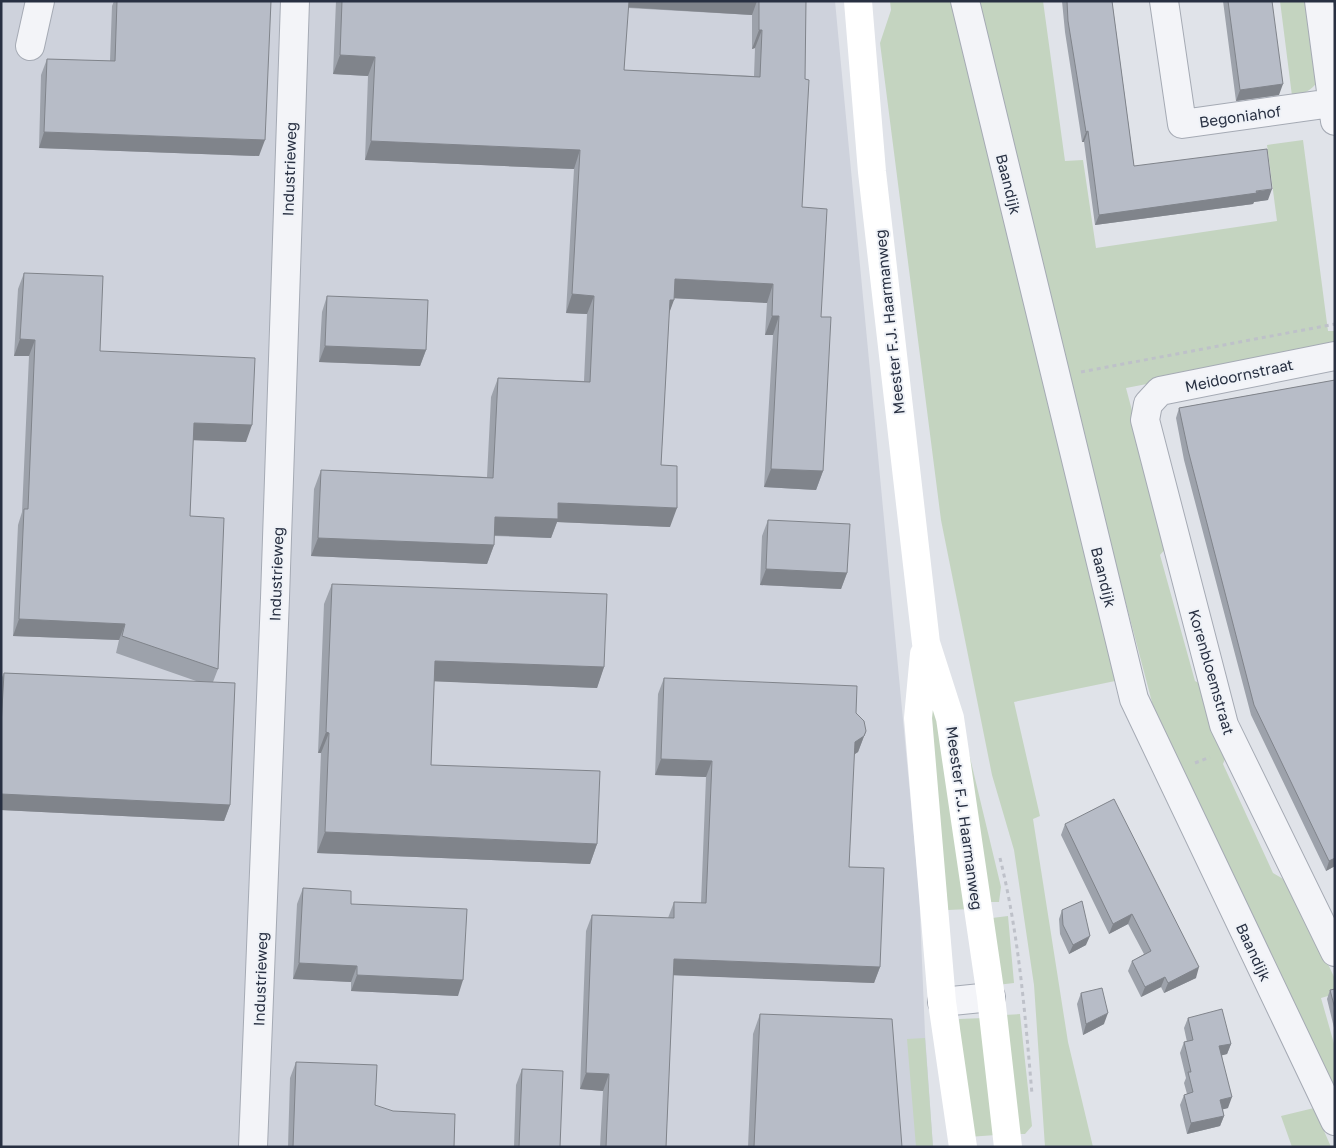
<svg xmlns="http://www.w3.org/2000/svg" width="1336" height="1148" viewBox="0 0 1336 1148" font-family="'Golos Text',sans-serif">
<style>
.built{fill:#ced2dc}
.green{fill:#c4d4c0}
.lines{fill:none;stroke-linecap:round;stroke-linejoin:round}
.minor-casing{stroke:#a5aab4;stroke-width:30}
.path{stroke:#bec1c9;stroke-width:3;stroke-dasharray:4 4;stroke-linecap:butt}
.minor{stroke:#f3f4f8;stroke-width:28}
.secondary{stroke:#fff;stroke-width:28}
.wall{fill:#9da2ab;fill-rule:evenodd}
.shaded-wall{fill:#80848b}
.building{fill:#b7bcc7;stroke:#80848b}
.labels{text-anchor:middle;dominant-baseline:central;stroke-width:4;stroke-linejoin:round;paint-order:stroke}
.street-label{font-size:15px;fill:#283042;stroke:#eff2f7}
</style>
<rect width="100%" height="100%" fill="#e0e3e9"/>
<!-- built -->
<path class="built" d="M1,1H835L919,889L925,1034L933,1147H1Z"/>
<!-- green -->
<path class="green" d="M890,1H956L1120,680L1014,702L1040,816L1033,819L1068,1042L1093,1147H1045L1034,985L1014,850L992,775L941,520L880,43L891,10Z
M977,1H1043L1065,161L1083,160L1096,248L1277,221L1267,145L1303,140L1328,331H1335V348L1126,388L1168,546L1160,555L1195,681L1206,687L1228,751L1223,764L1273,873L1290,883L1335,979V994L1321,998L1335,1047V1087L1303,1033L1181,787L1153,706L1110,543Z
M1280,1H1309L1318,81C1311,91 1304,94 1292,96Z
M924,682H934L970,909L948,910Z
M966,741L1001,887L999,902H987Z
M1008,916L1014,983L997,985L992,918Z
M1020,1014L1032,1126L1025,1134H1014L1004,1015Z
M984,1018L996,1135L968,1137L959,1019Z
M925,1038L933,1147H916L907,1039Z
M1314,1108L1331,1147H1292L1281,1116Z"/>
<g class="lines">
<!-- minor casing -->
<g class="minor-casing">
<path id="minor" d="M965,1L1134,699L1335,1121
M1164,1L1182,124L1332,103
M1319,1L1335,121
M30,46L40,1
M1335,356L1160,391L1148,404L1145,420L1224,725L1335,952
M942,1002L991,997
M253,1147L275,598L295,1"/>
</g>
<!-- path -->
<path class="path" d="M1081,372L1335,324
M1195,763L1210,757
M1000,858C1019,935 1025,1014 1032,1094"/>
<!-- minor -->
<use href="#minor" class="minor"/>
<!-- secondary -->
<path class="secondary" d="M858,1L872,172L926,643L950,718L991,997L1008,1147
M924,654L918,718L942,1002L963,1147"/>
</g>
<!-- wall -->
<path class="wall" d="M114,1H271L259,156L39,148L41,75L47,59L110,61L112,6Z
M336,1H806L802,207L821,317L823,471L816,490L764,487L773,335H765L767,303L674,298L669,313L661,465L670,527L557,522L551,538L494,536V545L487,564L311,556L314,489L321,470L487,477L491,397L498,378L584,381L587,314L566,313L574,169L365,160L368,76L333,74ZM628,8L752,15V49L755,48L754,76L624,70Z
M1062,1H1112L1134,166L1268,200L1254,202L1253,204L1095,225L1084,142H1082L1065,32Z
M1223,1H1272L1279,95L1236,101Z
M24,273L100,351L246,442L193,440L190,516L218,669L213,682L230,805L224,821L1,810V679L4,673L199,682L116,653L119,640L13,636L18,525L22,512L29,356H14L18,289Z
M327,296L426,350L420,366L319,362L322,312Z
M1335,380V866L1326,871L1251,715L1184,460L1176,418L1179,408Z
M768,520L847,573L841,589L760,585L762,536Z
M332,584L604,667L597,688L434,681L431,765L597,844L590,864L317,853L321,753H318L324,604Z
M664,678L856,713L866,731L858,752L854,754L849,867L880,967L874,983L673,975L666,1147H600L603,1091L580,1089L586,931L592,915L668,918L674,902L701,903L706,777L655,775L658,694Z
M1065,824L1196,978L1164,993L1161,987L1141,997L1128,971L1132,961L1144,954L1128,924L1109,934L1061,835Z
M303,888L351,904L458,996L351,991V982L293,979L297,904Z
M1062,910L1086,945L1069,954L1060,934L1059,919Z
M1335,989V1032L1327,999L1330,990Z
M1081,993L1104,1024L1083,1035L1077,1004Z
M760,1014L902,1147H748L753,1034Z
M1188,1018L1231,1044L1227,1054L1222,1055L1228,1108L1223,1109L1224,1116L1220,1126L1187,1134L1180,1105L1184,1095L1187,1094L1184,1083L1186,1078L1180,1053L1184,1042H1187L1184,1028Z
M296,1062L375,1105L454,1147H288L290,1078Z
M522,1069L560,1147H514L516,1085Z"/>
<!-- shaded-wall -->
<path class="shaded-wall" d="M625,1H757L752,15L623,7Z
M759,30H762L755,48L752,49Z
M340,55L375,57L368,76L333,74Z
M1283,84L1279,95L1236,101L1240,90Z
M1088,131L1084,142H1082L1086,132Z
M44,132L265,140L259,156L39,148Z
M371,141L580,150L574,169L365,160Z
M1272,189L1268,200L1254,202L1253,204L1095,225L1099,215Z
M675,279L773,284L767,303L669,298Z
M572,294L594,296L587,314L566,313Z
M670,300H674L667,319Z
M772,316H779L773,335H765Z
M20,339L35,340L29,356H14Z
M325,346L426,350L420,366L319,362Z
M194,423L252,425L246,442L188,440Z
M771,469L823,471L816,490L764,487Z
M558,503L677,508L670,527L557,522L551,538L488,535L495,517Z
M318,538L494,545L487,564L311,556Z
M766,569L847,573L841,589L760,585Z
M19,619L125,624L119,640L13,636Z
M435,661L604,667L597,688L427,681Z
M866,731L858,752L849,758L855,742Z
M326,732L329,733L321,753H318Z
M661,759L712,761L706,777L655,775Z
M1,794L230,805L224,821L1,810Z
M325,832L597,844L590,864L317,853Z
M1335,858V866L1326,871L1329,861Z
M1132,914L1128,924L1109,934L1113,924Z
M1090,936L1086,945L1069,954L1073,945Z
M674,959L880,967L874,983L668,975Z
M299,963L357,966L351,982L293,979Z
M1199,967L1196,978L1164,993L1168,983Z
M357,975L463,980L458,996L351,991Z
M1165,977L1161,987L1141,997L1145,987Z
M1108,1013L1104,1024L1083,1035L1086,1024Z
M1231,1044L1227,1054L1216,1057L1219,1046Z
M586,1073L609,1074L603,1091L580,1089Z
M1232,1097L1228,1108L1217,1111L1220,1100Z
M1224,1116L1220,1126L1187,1134L1191,1123Z"/>
<!-- building -->
<path class="building" d="M117,1H271L265,140L44,132L47,59L115,61Z
M342,1H629L624,70L760,77L762,30H759V1H806L805,79L809,80L802,207L827,209L821,317H831L823,471L771,469L779,316H772L773,284L675,279L674,300H670L661,465L677,466V508L558,503V519L495,517L494,545L318,538L321,470L493,478L498,378L590,382L594,296L572,294L580,150L371,141L375,57L340,55Z
M1067,1H1112L1134,166L1267,149L1272,189L1256,191L1257,193L1099,215L1088,131L1086,132L1068,21Z
M1228,1H1272L1283,84L1240,90Z
M24,273L103,276L100,351L255,358L252,425L194,423L190,516L224,518L218,669L122,636L125,624L19,619L24,509H28L35,340L20,339Z
M327,296L428,300L426,350L325,346Z
M1335,380V858L1329,861L1254,705L1188,450L1179,408Z
M768,520L850,524L847,573L766,569Z
M332,584L607,594L604,667L435,661L431,765L600,771L597,844L325,832L329,733L326,732Z
M4,673L235,683L230,805L1,794V726Z
M664,678L857,686L856,713L864,721L866,731L864,736L855,742L849,867L884,868L880,967L674,959L666,1147H606L609,1074L586,1073L592,915L674,918V902L706,903L712,761L661,759Z
M1114,799L1199,967L1168,983L1165,977L1145,987L1132,961L1151,951L1132,914L1113,924L1065,824Z
M303,888L351,891V904L467,909L463,980L357,975V966L299,963Z
M1082,901L1090,936L1073,945L1063,925L1062,910Z
M1102,988L1108,1013L1086,1024L1081,993Z
M1335,989V1009L1330,990Z
M1222,1009L1231,1044L1219,1046L1232,1097L1220,1100L1224,1116L1191,1123L1184,1095L1193,1092L1188,1072H1191L1184,1042L1193,1040L1188,1018Z
M760,1014L892,1019L902,1147H754Z
M296,1062L377,1065L375,1105L393,1111L455,1114L454,1147H293Z
M522,1069L563,1071L560,1147H519Z"/>
<g class="labels">
<!-- street labels -->
<g class="street-label">
<text transform="translate(1240 116) rotate(-8)">Begoniahof</text>
<text transform="translate(289 169) rotate(-88)">Industrieweg</text>
<text transform="translate(1009 184) rotate(76)">Baandijk</text>
<text transform="translate(889 322) rotate(-96)">Meester F.J. Haarmanweg</text>
<text transform="translate(1239 375) rotate(-12)">Meidoornstraat</text>
<text transform="translate(276 574) rotate(-88)">Industrieweg</text>
<text transform="translate(1104 577) rotate(76)">Baandijk</text>
<text transform="translate(1212 672) rotate(74)">Korenbloemstraat</text>
<text transform="translate(965 818) rotate(82)">Meester F.J. Haarmanweg</text>
<text transform="translate(1254 952) rotate(65)">Baandijk</text>
<text transform="translate(260 979) rotate(-88)">Industrieweg</text>
</g>
</g>
<!-- border -->
<rect width="1336" height="1148" fill="none" stroke="#283042" stroke-width="5"/>
</svg>
